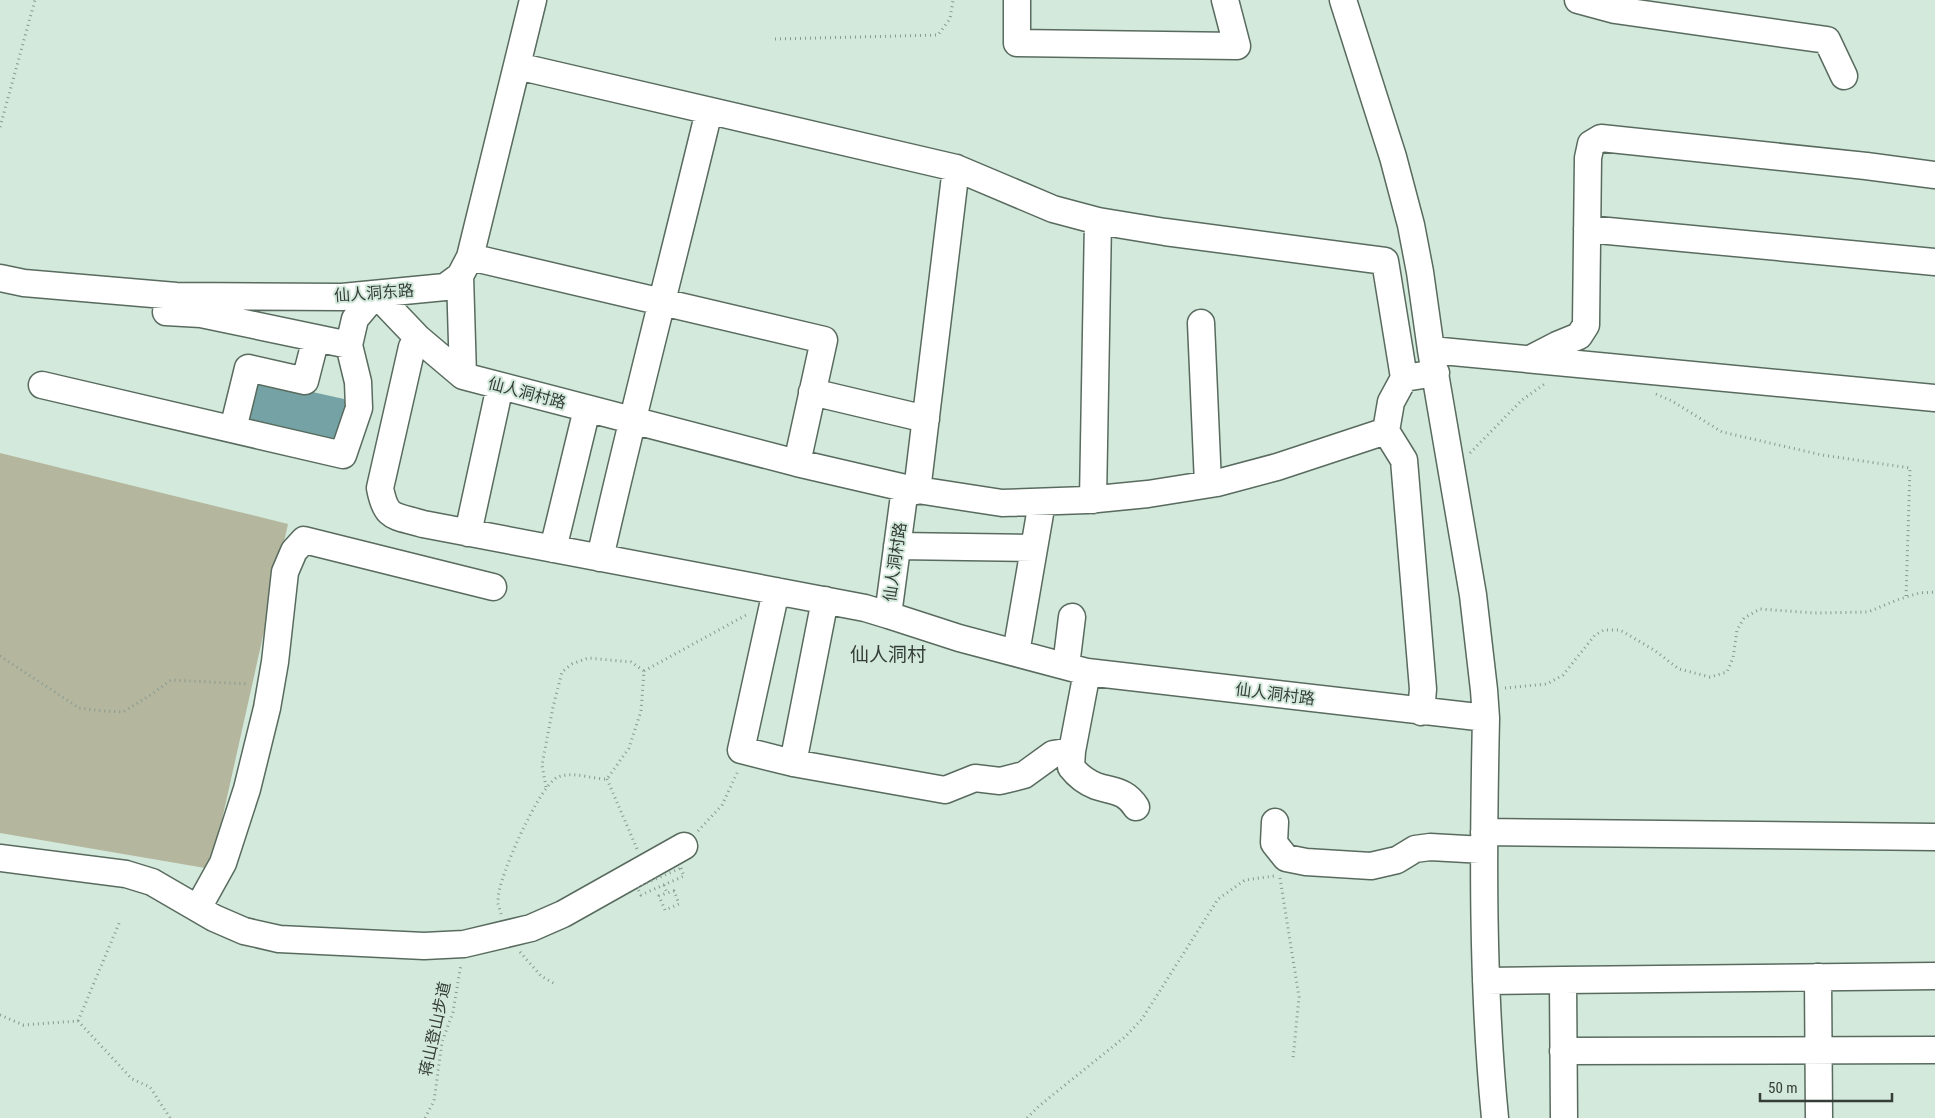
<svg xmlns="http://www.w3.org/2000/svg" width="1935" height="1118" viewBox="0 0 1935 1118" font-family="'Roboto Condensed','Noto Sans SC',sans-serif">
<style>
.green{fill:#b4b79e}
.water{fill:#75a3a5}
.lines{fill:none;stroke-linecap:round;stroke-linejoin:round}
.minor-casing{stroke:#586b5e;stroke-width:29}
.path{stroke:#89998f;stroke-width:3;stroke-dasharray:1 4;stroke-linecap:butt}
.minor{stroke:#fff;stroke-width:26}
.labels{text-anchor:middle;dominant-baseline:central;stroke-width:4;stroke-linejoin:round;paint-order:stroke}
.street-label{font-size:16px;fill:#343d37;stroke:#d3e9db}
.quarter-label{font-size:19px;fill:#343d37;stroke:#d3e9db}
</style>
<rect width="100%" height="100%" fill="#d3e9db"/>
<!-- green -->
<path class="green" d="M0,453L288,524L211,869L0,833Z"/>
<!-- water -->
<path class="water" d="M263,381L344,399L349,410L336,443L245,425L253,385Z"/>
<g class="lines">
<!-- minor casing -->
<g class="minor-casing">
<path id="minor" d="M1017,0V43L1237,46L1225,0
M1343,0L1393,157L1411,225L1420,272L1431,350L1473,595L1484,690L1486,718C1483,852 1482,985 1495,1118
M1578,0L1615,10L1827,40L1844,76
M517,66L956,168L1053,209L1098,221L1165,232L1385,261L1404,378L1436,373
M1587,229L1935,262
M470,257L824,340L797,463
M460,276L463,376L797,463L905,488L888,615L959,638L1087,672L1486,718
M0,278L24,283L176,296L342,297L445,287L460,276L470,257L533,0
M166,312L201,314L349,345
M1201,323L1208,484
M418,338L412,347L380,488C386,520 394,515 423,524L865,608L888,615
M1431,350L1935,398
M1530,359L1557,345L1579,336L1586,325L1588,158L1591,144L1601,138L1866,166L1935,175
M42,385L343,455L359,408L358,382L349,345L355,319L376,294L418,338L463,376
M812,392L926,419
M233,429L248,368L305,381L316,338
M1386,431L1404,460L1423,689L1421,712
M905,488L1002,503L1087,500L1148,494L1217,483L1277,467L1386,431L1391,402L1404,378
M917,491L956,168
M1093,500L1098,221
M468,533L500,386
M897,546L1034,548
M553,549L587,409
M600,558C634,408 673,260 709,111
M776,591L741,750L793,763L945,790L975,778L1000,781L1024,775L1053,754L1072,751
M1016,653L1042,502
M1066,666L1072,617
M1087,672L1072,751L1071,767C1078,776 1086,782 1096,786C1114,792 1125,790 1136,807
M793,763L825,600
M1275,822L1274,843L1286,858L1306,862L1371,866L1397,860L1415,849L1430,847L1484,850
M1484,832L1935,837
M0,858L126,874L152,882L214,918L244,931L279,939L424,946L464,944L531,928L563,914L684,846
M198,908L223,863L247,789L267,708L275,662L285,572L294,551L304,540L493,587
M1818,977L1819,1118
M1486,981L1563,980
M1563,1051L1935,1050
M1564,1118L1563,980L1935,976"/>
</g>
<!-- path -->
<path class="path" d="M775,39L938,35L950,19L953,0
M0,127L35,0
M1656,394L1672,401L1722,432L1822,455L1910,468L1906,597
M1470,453L1522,400L1546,383
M0,656L79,708L103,711L123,712L152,694L171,680L249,684
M1505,688L1547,684L1563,675L1595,635L1604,630H1620L1654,650L1679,669L1710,677L1727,672L1733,658L1737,630L1744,618L1760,609L1815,613L1868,612L1897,600L1919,593L1935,592
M607,779L637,849
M546,787L542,765L553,707L562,672L572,664L588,658L631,662L644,671
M698,831L722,805L738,771
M681,868L684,876L641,895L637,887Z
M1280,878L1299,997L1293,1059
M664,885L667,893L674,891L679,904L665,910L659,896L667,893
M501,914C500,909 497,904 498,899C498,878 540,784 558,777C574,771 590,779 607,779L629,748L641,711L644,671L748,614
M520,952L541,976L555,984
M0,1015L23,1025L78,1021L132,1079L150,1087L170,1118
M78,1021L120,921
M425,1118L434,1101L442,1042L453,1012L461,964
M1027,1118L1039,1106L1126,1036L1142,1019L1218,899L1245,880L1274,876"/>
<!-- minor -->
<use href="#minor" class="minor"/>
</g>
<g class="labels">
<!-- street labels -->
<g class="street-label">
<text transform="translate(374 293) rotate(-4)">仙人洞东路</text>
<text transform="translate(527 393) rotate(15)">仙人洞村路</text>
<text transform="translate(895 562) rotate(-82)">仙人洞村路</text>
<text transform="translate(1275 694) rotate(7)">仙人洞村路</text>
<text transform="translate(435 1029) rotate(-78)">蒋山登山步道</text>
</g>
<!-- quarter labels -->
<g class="quarter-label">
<text x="888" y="654">仙人洞村</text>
</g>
</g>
<!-- scale -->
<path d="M1760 1093v8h132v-8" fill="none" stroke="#343d37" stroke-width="2.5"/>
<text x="1768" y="1093" font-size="15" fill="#343d37" stroke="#d3e9db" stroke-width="4" paint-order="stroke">50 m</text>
</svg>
